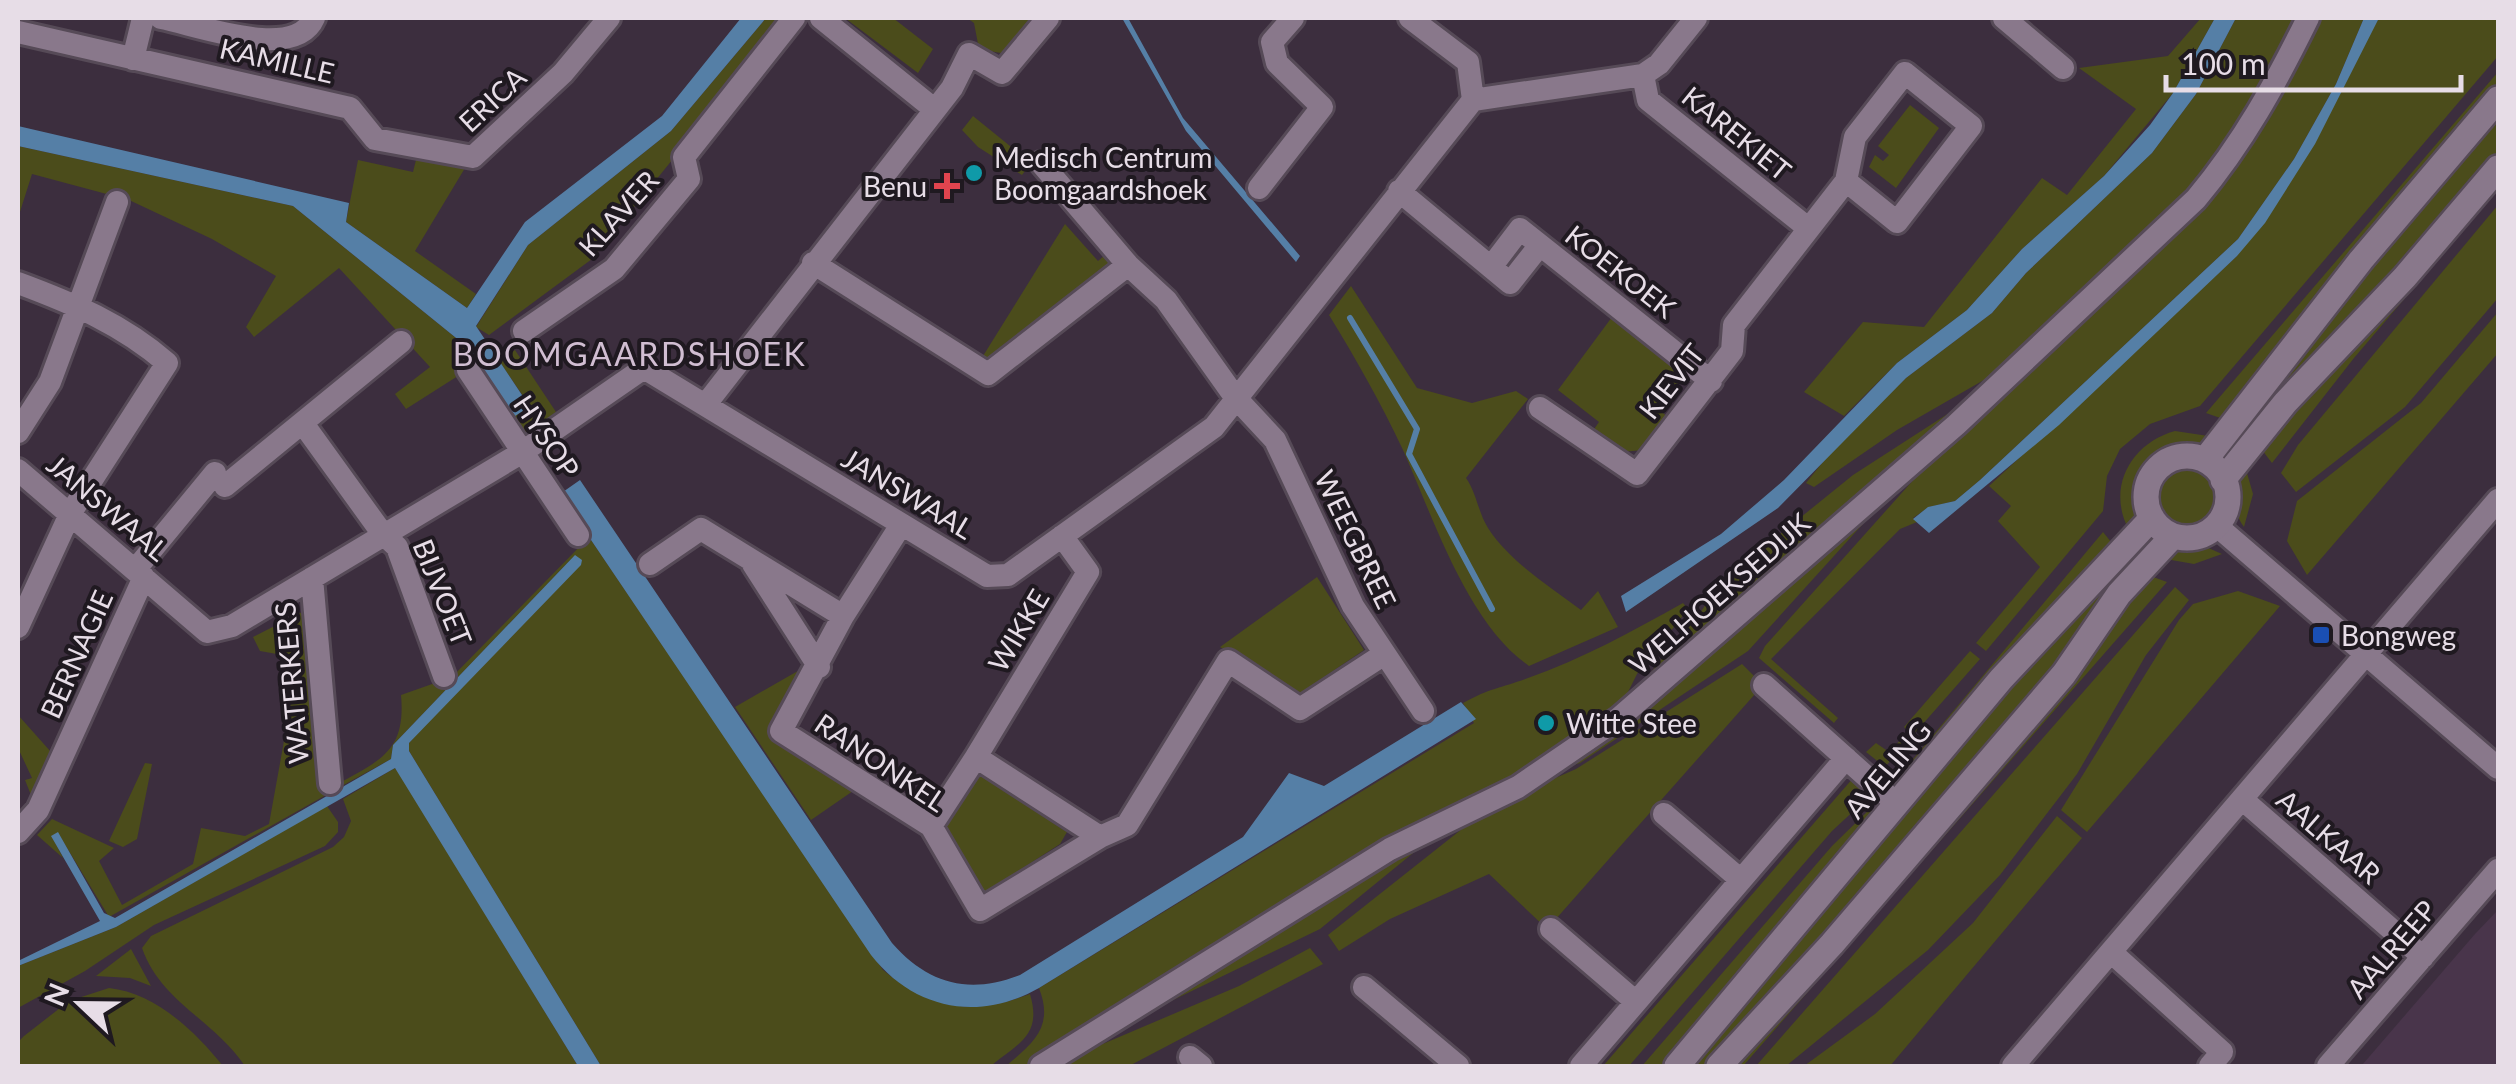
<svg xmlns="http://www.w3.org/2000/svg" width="2516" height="1084" viewBox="0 0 2516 1084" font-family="Lato,sans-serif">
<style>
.built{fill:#49354b}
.green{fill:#4b4c1b}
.water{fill:#557fa6}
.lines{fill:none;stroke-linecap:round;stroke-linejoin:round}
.stream{stroke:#557fa6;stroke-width:6}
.street-casing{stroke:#564a57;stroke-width:28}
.secondary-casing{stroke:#564a57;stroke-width:30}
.street{stroke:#89788b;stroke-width:22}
.secondary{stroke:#89788b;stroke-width:25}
.culture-dot{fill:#0f9aa8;stroke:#1f1920;stroke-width:4}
.health-dot{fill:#e0444e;stroke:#1f1920;stroke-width:4}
.transit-dot{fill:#1a4fb4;stroke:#1f1920;stroke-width:4}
.labels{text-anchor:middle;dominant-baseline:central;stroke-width:8;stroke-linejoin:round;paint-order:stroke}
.street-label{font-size:28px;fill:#e7dde7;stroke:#1f1920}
.poi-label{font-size:28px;fill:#e7dde7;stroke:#1f1920;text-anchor:start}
.quarter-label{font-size:32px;letter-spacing:2.5px;fill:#d1bed2;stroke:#1f1920}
</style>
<rect width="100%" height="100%" fill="#3c2e3e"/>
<!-- built -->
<path class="built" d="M2498,910V1066L2363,1064L2475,934Z"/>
<!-- green -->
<path class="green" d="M766,18H787L592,259L489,335L476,327L528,245L671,131Z
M845,18H893L933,49L918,73Z
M967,18H1034L1006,54L979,49L974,23Z
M2201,18H2215L2173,93L2104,176L2022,249L1967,310L1897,363L1844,416L1804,392L1863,322L1924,327L2042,178L2067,195L2136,109L2079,68L2168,56Z
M2236,18H2300L2229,153L2003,369L1897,430L1814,487L1806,483L1839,442L1906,378L1992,313L2026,273L2152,153L2196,94Z
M2317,18H2364L2336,84L2294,159L2238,239L1980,480L1955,501L1929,507L1913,518L1917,522L1900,529L1771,659L1838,718L1834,723L1759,658L1765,646L1933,458L2155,251Z
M2379,18H2498V56L2200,406L2150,424L2120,449L2107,476L2103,511L1986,651L1976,643L2040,567L1998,521L2011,506L1989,486L2237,256Z
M2498,72V92L2223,419L2206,413Z
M1910,105L1939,128L1896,188L1869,167L1875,155L1883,161L1889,155L1878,146Z
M2498,113V158L2249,436L2238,428Z
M973,116L1031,163L1022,175L978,147L962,130Z
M18,146L293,206L466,346L514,416L530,406L499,361L515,350L556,412L520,439L472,367L406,409L395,394L430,367L339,268L254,337L246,327L276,276L212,239L129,200L32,174L18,218Z
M417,156L465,168L415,251L476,294L467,308L346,222L358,160L413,172Z
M2498,179V189L2354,358L2272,463L2259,446Z
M2498,205V298L2405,407L2296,492L2281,473L2298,445Z
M1065,224L1098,261L1106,254L1114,264L990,359L983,356Z
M1351,286L1417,388L1472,403L1516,391L1528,399L1466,478C1477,494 1478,512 1488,528C1510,562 1549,586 1581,610L1598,591L1618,627L1529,666C1467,623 1433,517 1403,450C1381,403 1356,359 1329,315Z
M2498,312V353L2307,575L2287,541L2297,501L2421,403Z
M1612,317L1685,374L1658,409L1669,418L1643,450L1612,453L1590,435L1599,422L1558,390Z
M1997,382L1631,705C1652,660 1695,630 1717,585L1853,475Z
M2175,431L2215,437C2198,449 2180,444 2163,455C2132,473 2145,505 2129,530C2106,488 2131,443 2175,431Z
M2245,466L2253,494L2244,527C2230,509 2233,484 2245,466Z
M2157 498a29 29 0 1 1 58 0a29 29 0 1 1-58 0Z
M1900,483L1748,651L1580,763L1561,769Z
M2103,532L2116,548L1914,770L1899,776Z
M589,537L883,970C932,1010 972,1016 1030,994C1042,1035 1020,1042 991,1066H601L409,751V743L575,555L393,745L391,759L338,788L336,785C381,760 406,751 401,695L452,677Z
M2204,546L2222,554L2194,564L2160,558L2181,547Z
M2124,559L2135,568L2071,650L1711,1066H1684L2062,618Z
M2145,574L2167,582L1743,1066H1730Z
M1317,577L1364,650L1299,694L1220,647Z
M2175,587L2189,600L2146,655L2077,774L2000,875L1928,950L1786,1066H1756Z
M2238,591L2280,606L2087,832L2061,810L2179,620L2193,604Z
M1683,603L1688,609L1637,674L1618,712L1498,789L1034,1066H1006C1034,1042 1054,1027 1039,988L1474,723L1463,703C1490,688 1501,688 1528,678C1582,659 1633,631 1683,603Z
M306,610L326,795L109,917L58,833L52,836L63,858L37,835L52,819L114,848L99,861L122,905L193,864L201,828L245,836L269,824L299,658L260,651L253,637Z
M1970,651L1980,659L1885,767L1866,752L1876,743L1889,752L1908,732L1904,727Z
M1742,664L1763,685L1547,929L1489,874L1390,919L1339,951L1328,935L1491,806L1576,769Z
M803,668L771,732L773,741L853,791L811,820L735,707Z
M18,715L51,752L31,795L25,780L32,778L18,748Z
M145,763L152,764L137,839L123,847L109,841Z
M395,768L401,776L578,1066H245C214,1020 161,1002 142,948L151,936L333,847L344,837L351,821L343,799Z
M981,776L1067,832L1060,844L986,892L979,889L940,823L970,777Z
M1854,777L1872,794L1832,831L1629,1066H1603Z
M1874,805L1870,818L1671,1064L1666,1060L1660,1066H1642L1832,846Z
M327,806L338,822V832L325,846L154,925L85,971L18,1008V966L116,927Z
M2057,816L2082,838L1890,1066H1804L1875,1014L1973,923Z
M1445,827L1320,929L1140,1016Z
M1310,948L1323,964L1129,1066H1051L1239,986Z
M131,949L151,986L130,978L96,976Z
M109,988C155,993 195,1031 223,1066H18V1042L24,1036L69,1001Z"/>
<!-- water -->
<path class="water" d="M741,18H766L671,131L528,245L476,326L530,407L515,416L466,346L293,206L18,146V126L349,203L346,222L467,308L525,222L662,116Z
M1122,18H1128L1183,118L1300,256L1296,262L1186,131Z
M2215,18H2236L2196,94L2152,153L2026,273L1992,313L1906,378L1778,508L1626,612L1621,596L1721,534L1784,480L1897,363L1967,310L2022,249L2104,176L2150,125L2173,93Z
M2364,18H2379L2315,144L2265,223L2237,256L2059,425L1929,533L1913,519L1928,507L1955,501L1980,480L2238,239L2294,159L2336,84Z
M580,480L892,943C928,984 969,995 1020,975L1243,837L1289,773L1324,786L1461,702L1476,719L1039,988C979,1022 914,1010 871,955L560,494Z
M575,555L582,560L581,565L409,743V751L601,1066H578L395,768L116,927L18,966V961L100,921L51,836L58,832L104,913L115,918L391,759L393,745Z"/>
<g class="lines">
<!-- stream -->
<path class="stream" d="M1350,318L1417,429L1409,454L1492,609"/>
<!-- street casing -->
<g class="street-casing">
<path id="street" d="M161,18C198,25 295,62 314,18
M821,18L934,109
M1410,18L1468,62L1473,100
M2004,18L2063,68
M18,32L350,108L375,139L473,157L563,73L609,18
M133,59L143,18
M1643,75L1648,100L1808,228
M1041,163L1128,265L1166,300L1235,397L1275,440L1353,606L1423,711
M1259,188L1322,107L1277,63L1272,42L1293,18
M1399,191L1510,283L1540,245
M813,263L988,374L1128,265
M1491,267L1520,229L1711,381
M18,283C72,303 122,324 167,363L70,514L18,627
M524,331L614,269L689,179L684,157L794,18
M468,370L578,535
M706,404L952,88L969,54L1002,73L1048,18
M1540,408L1637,474L1732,351L1734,325L1846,181L1855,137L1905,73L1971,126L1897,222L1846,181
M304,425L382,533L397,547L444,676
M18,432L50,382L117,202
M18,470L207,632L232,626L521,453L644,368L987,576L1008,575L1214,427L1473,100L1643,75L1659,64L1696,18
M225,486L401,342
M901,525L843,616L781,731L931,826L980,910L1100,837L1127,825L1228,661L1300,709L1383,655
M2217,526L2498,768
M650,564L701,529L843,616
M753,564L819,667
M135,570L215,473
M312,578L330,783
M1764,685L1897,804
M976,757L1088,572L1062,536
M2242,799L2423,957
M1664,814L1741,880
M931,826L976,757L1100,837
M18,832L38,810L144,577
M1551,929L1636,1002
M2111,952L2222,1052L2210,1066
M1364,987L1458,1066
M1190,1057L1201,1066
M1041,1066L1390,849L1518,787L1619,718L1956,425L2196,199C2243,143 2276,83 2308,18
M1581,1066L1846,758
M2013,1066L2498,500
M2328,1066L2498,870"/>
</g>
<!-- secondary casing -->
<g class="secondary-casing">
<path id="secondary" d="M2146 497a41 41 0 1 1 82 0a41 41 0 1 1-82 0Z
M2205,460L2361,260L2498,99
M2223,480L2285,403L2405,277L2498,168
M1677,1066L2001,679L2152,518
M1719,1066L1832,944L2064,674L2119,594L2173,536"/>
</g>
<!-- street -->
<use href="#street" class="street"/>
<!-- secondary -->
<use href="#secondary" class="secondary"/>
</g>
<!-- markers -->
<g class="culture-dot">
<circle cx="974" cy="173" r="10"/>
<circle cx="1546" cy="723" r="10"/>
</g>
<path class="health-dot" d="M942 171h10v10h10v10h-10v10h-10v-10h-10v-10h10z"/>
<rect class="transit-dot" x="2311" y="625" width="20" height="20" rx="5"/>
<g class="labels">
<!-- street labels -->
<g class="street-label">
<text transform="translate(277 60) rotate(13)">KAMILLE</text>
<text transform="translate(492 99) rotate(-43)">ERICA</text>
<text transform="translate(1737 133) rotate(39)">KAREKIET</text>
<text transform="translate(618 213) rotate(-48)">KLAVER</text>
<text transform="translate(1621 271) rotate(38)">KOEKOEK</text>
<text transform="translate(1671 381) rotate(-52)">KIEVIT</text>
<text transform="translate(547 436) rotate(56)">HYSOP</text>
<text transform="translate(908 493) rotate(31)">JANSWAAL</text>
<text transform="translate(108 507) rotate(40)">JANSWAAL</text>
<text transform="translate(1356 539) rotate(64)">WEEGBREE</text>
<text transform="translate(443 592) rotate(68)">BIJVOET</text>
<text transform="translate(1719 593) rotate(-41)">WELHOEKSEDIJK</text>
<text transform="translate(1018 630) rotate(-59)">WIKKE</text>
<text transform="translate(76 654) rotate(-66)">BERNAGIE</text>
<text transform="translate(291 683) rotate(-95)">WATERKERS</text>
<text transform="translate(881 762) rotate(34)">RANONKEL</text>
<text transform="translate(1887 769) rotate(-50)">AVELING</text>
<text transform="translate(2329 836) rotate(41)">AALKAAR</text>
<text transform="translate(2391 949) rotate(-49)">AALREEP</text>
</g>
<!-- poi labels -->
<g class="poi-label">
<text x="994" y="157">Medisch Centrum<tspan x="994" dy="32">Boomgaardshoek</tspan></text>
<text x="927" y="186" text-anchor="end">Benu</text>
<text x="2341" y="635">Bongweg</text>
<text x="1566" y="723">Witte Stee</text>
</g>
<!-- quarter labels -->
<g class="quarter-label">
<text x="630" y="353">BOOMGAARDSHOEK</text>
</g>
</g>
<!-- border -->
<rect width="2516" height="1084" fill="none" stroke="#e7dde7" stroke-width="40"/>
<!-- north arrow -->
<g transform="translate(80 1004) rotate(292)" stroke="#1f1920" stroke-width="8" paint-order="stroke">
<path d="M0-8L18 38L0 25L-18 38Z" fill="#e7dde7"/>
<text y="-15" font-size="28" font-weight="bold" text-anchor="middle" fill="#e7dde7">N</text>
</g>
<!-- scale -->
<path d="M2166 75v15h295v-15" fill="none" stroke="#e7dde7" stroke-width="5"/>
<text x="2181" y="75" font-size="30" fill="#e7dde7" stroke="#1f1920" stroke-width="8" paint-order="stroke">100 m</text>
</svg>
